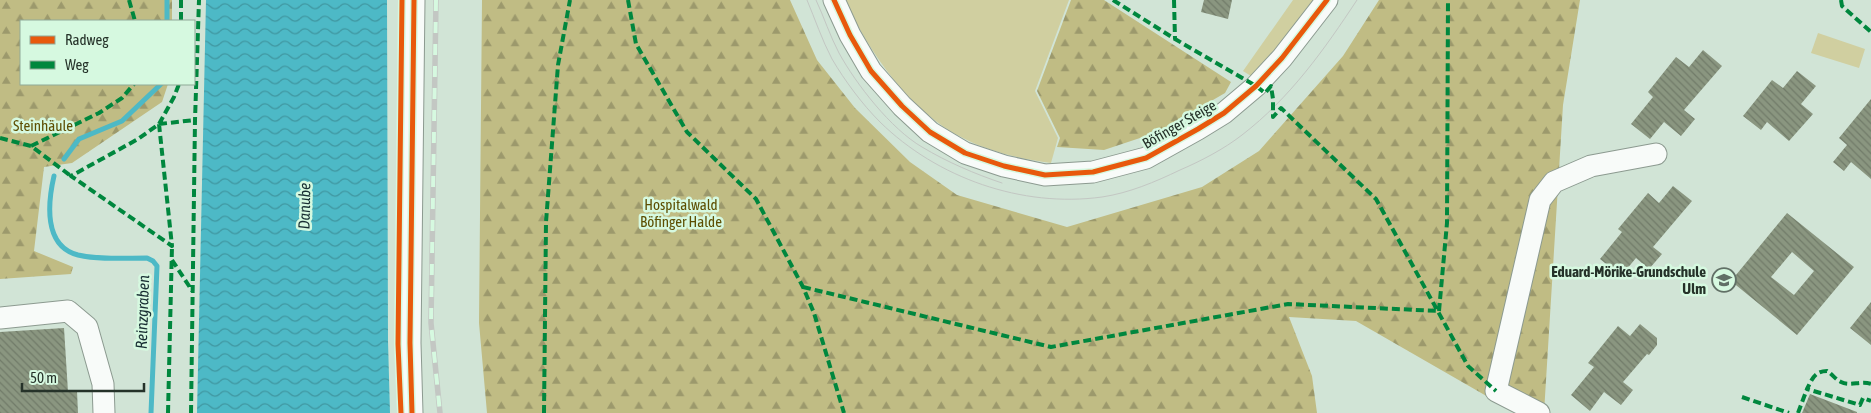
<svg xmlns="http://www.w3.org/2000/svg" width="1871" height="413" viewBox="0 0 1871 413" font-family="'Asap Condensed',sans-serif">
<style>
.green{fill:#d0cfa0}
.forest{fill:url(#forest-firs)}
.water{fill:url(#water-waves)}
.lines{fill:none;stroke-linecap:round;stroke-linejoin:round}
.stream{stroke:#4db9c6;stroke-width:5}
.building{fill:url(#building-back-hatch);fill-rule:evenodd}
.minor-casing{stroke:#8c9a90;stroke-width:23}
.minor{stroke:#f8fbf9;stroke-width:21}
.tram{stroke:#c3c7c3;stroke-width:1}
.rail-casing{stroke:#c3c7c3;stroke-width:5.5}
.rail{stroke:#d6f9e0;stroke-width:4;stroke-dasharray:11;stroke-linecap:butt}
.quiet{stroke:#00873e;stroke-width:4;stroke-dasharray:8 4;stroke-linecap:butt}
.cycleway-casing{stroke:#d6f9e0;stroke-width:8}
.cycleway{stroke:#e8590c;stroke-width:5}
.labels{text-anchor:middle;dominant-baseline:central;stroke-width:5;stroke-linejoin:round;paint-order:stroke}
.street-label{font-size:15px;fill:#253229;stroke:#d6f9e0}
.park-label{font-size:15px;fill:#5d4e02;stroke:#d6f9e0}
.poi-label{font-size:15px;font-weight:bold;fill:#253229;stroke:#d6f9e0;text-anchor:end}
.water-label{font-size:16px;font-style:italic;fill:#182e33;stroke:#d6f9e0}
</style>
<defs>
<pattern id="forest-firs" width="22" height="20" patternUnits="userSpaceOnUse" patternTransform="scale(1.25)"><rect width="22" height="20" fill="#c0bc84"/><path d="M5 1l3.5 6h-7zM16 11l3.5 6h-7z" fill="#9c996c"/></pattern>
<pattern id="water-waves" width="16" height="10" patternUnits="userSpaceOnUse" patternTransform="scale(1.25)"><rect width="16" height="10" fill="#4db9c6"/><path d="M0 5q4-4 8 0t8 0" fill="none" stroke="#4097a1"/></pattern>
<pattern id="building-back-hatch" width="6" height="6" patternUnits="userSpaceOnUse" patternTransform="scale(1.25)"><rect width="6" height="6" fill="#8a9680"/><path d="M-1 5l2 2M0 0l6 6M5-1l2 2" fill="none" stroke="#717b69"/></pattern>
</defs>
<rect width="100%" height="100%" fill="#d1e4d6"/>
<!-- green -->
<path class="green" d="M845,0H1069L1035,91L1058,138L1051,163C1021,159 990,152 963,138C911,113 868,51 845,0Z
M1293,0H1315L1294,29L1251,76L1243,71Z
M1818,33L1865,49L1859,68L1811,53Z"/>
<!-- forest -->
<path class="forest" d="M0,0H172V21H21V84H168L162,102L72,163L44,167L34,251L73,267L71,274L0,279Z
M482,0H790L817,60L855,108L910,162L957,195L1067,227L1202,187L1259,151L1343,56L1379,0H1580L1563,105L1544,413H1516L1356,321L1289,317L1312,376L1317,413H487L479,323Z
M1071,0H1104L1231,82L1225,93L1158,132L1104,150L1057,147L1060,138L1037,91Z"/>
<!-- water -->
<path class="water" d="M206,0H387L388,341L390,413H197Z"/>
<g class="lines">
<!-- stream -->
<path class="stream" d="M167,0V21
M64,159L79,139L122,121L161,84
M54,176C48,202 43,246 78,255C100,260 125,258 147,258L153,261L157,266L151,413"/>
</g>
<!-- building -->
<path class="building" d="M1204,0H1232L1228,19L1201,12Z
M1703,50L1722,66L1684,110L1695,119L1681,136L1664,122L1650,139L1631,124L1653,97L1648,92L1676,57L1689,67Z
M1797,71L1816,86L1801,104L1813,114L1789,141L1767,122L1761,130L1743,116L1772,80L1783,88Z
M1871,99V179L1851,162L1844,171L1833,162L1847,145L1839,138Z
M1673,186L1692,201L1653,247L1662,254L1649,269L1636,258L1621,276L1600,259L1622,232L1618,229L1648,193L1659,203Z
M1787,213L1854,267L1797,335L1731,281ZM1792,252L1814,271L1794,295L1771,277Z
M1871,302V345L1850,328Z
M1640,324L1657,338V345L1649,355L1647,354L1623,382L1633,390L1621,405L1604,392L1590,411L1571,395L1594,367L1588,363L1618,326L1630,336Z
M64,328L68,392L77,391L78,413H0V332Z
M1810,394L1857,412V413H1802Z"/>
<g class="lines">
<!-- minor casing -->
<g class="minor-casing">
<path id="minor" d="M834,0L850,35L871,71L902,106L930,132L965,153L1004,166L1045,175L1093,172L1146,158L1198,129L1224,113L1256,86L1282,58L1327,0
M0,318L68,311L87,327L103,384L104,413
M412,413L410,343L414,0
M1539,413L1496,391L1540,200L1554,182L1591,166L1656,154"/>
</g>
<!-- minor -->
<use href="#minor" class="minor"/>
<!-- tram -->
<path class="tram" d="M807,0C815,19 822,40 832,59C845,81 862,104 880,122C937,178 1022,208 1102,197C1129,193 1155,182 1180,170C1201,161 1224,149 1242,135C1290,98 1324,50 1357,0
M816,0C824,17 830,36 839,53C856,84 891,129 922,147C947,162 975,174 1002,183"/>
<!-- rail casing -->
<g class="rail-casing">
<path id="rail" d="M436,0L431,323L440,413"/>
</g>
<!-- rail -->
<use href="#rail" class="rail"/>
<!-- quiet -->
<path class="quiet" d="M129,0L135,21
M181,0V21
M628,0L636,44L687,132L756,199L803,287L814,313L844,413
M1113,0L1175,39L1256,86L1265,93L1271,86L1273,99V117L1281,108L1376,199L1468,366L1496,391
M1174,0L1175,39
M1841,0L1842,6L1871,32
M159,124L172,246L71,176L138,139L159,124L174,97L179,84
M159,124L195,120
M0,138L31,146L71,176
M31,146L99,113L122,98L134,84
M172,260L193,292
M803,287L1051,347L1288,304L1439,311
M1439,311L1447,223L1448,0
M1871,384C1861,380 1850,387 1841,382C1836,380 1832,374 1827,371C1815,371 1812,379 1807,389L1860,405L1863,398L1871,401
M1742,397L1789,413
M168,413L172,246
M191,413L195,120L199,0
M544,413L546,222L558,65L570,0
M1798,413L1807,389"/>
<!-- cycleway casing -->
<g class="cycleway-casing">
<path id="cycleway" d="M834,0L850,35L871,71L902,106L930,132L965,153L1004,166L1045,175L1093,172L1146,158L1198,129L1224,113L1256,86L1282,58L1327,0
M401,413L398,344L402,0
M412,413L410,343L414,0"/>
</g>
<!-- cycleway -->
<use href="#cycleway" class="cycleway"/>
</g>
<!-- icons -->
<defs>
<g id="school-ring" transform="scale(1.25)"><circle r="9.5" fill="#d6f9e0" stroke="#617066" stroke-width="1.5"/><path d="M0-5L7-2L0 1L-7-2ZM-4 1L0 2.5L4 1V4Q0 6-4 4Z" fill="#617066"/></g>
</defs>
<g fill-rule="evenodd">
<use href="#school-ring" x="1724" y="280"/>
</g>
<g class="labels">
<!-- street labels -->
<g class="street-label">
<text transform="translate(1179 124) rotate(-30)">Böfinger Steige</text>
</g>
<!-- park labels -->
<g class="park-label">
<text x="43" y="125">Steinhäule</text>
<text x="681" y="204">Hospitalwald<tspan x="681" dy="17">Böfinger Halde</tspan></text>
</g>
<!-- poi labels -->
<g class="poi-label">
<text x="1706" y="271">Eduard-Mörike-Grundschule<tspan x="1706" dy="17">Ulm</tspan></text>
</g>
<!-- water labels -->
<g class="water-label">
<text transform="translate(304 206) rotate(-89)">Danube</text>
<text transform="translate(142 312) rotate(-88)">Reinzgraben</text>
</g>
</g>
<!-- legend -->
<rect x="20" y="20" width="175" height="65" fill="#d6f9e0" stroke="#8fa997"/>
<rect x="30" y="36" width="25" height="8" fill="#e8590c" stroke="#8fa997"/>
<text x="65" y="45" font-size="15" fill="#253229">Radweg</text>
<rect x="30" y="61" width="25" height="8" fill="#00873e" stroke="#8fa997"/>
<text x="65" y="70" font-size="15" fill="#253229">Weg</text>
<!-- scale -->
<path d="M22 383v8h122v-8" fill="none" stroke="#253229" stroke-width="2.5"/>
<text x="30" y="383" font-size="15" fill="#253229" stroke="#d6f9e0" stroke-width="4" paint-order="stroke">50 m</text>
</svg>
